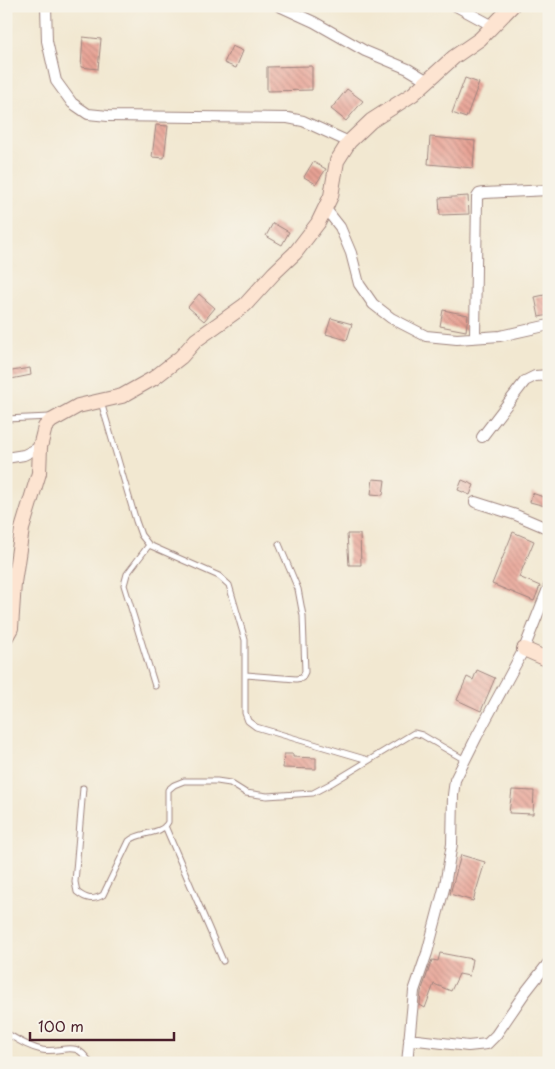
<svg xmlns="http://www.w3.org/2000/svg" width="555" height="1069" viewBox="0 0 555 1069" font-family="'Playpen Sans',sans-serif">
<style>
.building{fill:url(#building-back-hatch)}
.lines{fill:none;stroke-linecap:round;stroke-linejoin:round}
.lane-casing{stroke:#9e847e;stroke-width:7}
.street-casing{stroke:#9e847e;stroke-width:12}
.secondary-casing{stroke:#9e847e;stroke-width:16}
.lane{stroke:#fff;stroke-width:5}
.street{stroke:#fff;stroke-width:10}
.secondary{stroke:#fde4d1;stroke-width:14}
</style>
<defs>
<pattern id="building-back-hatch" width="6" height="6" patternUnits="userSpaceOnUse" patternTransform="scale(1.25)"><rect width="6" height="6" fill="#e8a395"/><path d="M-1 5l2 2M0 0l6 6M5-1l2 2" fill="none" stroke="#be847a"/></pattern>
</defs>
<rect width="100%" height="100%" fill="#f7f3e8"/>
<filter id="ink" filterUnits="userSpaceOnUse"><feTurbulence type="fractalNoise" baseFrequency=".02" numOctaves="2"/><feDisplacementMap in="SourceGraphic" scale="10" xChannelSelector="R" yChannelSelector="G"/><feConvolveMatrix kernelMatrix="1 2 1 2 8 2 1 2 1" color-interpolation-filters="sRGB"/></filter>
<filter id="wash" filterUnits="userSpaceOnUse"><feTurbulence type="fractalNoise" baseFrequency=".0096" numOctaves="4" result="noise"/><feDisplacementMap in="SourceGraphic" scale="20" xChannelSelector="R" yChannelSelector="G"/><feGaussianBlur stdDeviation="1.12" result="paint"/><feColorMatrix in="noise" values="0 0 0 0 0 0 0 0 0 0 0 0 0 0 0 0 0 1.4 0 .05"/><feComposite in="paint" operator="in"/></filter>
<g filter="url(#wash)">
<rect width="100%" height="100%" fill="#f2e8d1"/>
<g id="blocks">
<!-- building -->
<path class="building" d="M83,37L101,39L98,69L81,67Z
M232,46L243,51L236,68L224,63Z
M312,66V90L267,91V67Z
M465,78L479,83L466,118L452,113Z
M347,89L363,101L346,121L331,109Z
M156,125L168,126L164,158L152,157Z
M430,137L475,141L473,168L428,164Z
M313,162L326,169L316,184L304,177Z
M468,196L469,214L440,215L439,198Z
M273,223L289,232L282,245L266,236Z
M199,294L215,308L204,321L188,307Z
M549,294V315L539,317L535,297Z
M443,310L468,315L466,331L440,326Z
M331,318L352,324L347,340L326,334Z
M30,368L31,375L6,380V372Z
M373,479L385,480L383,495L371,494Z
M462,480L474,485L470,495L458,490Z
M532,493L549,499V507L530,502Z
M513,532L534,541L519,577L540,586L534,601L492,584Z
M347,534H360L361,565H349Z
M477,670L495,678L481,711L457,700L467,677L473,680Z
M284,754H293V757L316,758V769L283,768Z
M512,790L534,791L533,814L509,813Z
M461,855L485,862L473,901L450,894Z
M440,953L472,959L469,976L459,974L451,991L434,984L425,1008L420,1005L421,992L432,960L438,961Z"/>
</g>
</g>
<g filter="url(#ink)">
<use href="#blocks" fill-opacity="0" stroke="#9e847e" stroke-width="1"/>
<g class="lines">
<!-- lane casing -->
<g class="lane-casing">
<path id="lane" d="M101,402L136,521L141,535L149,545L219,576L229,585L245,640V713L248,721L256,727L368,760
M6,419L50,417
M149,545L127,574L124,585L155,686
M246,675L296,679L302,678L305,672L303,616L298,589L279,544
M83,788L75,882L77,892C86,899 92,901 103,895L129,841C139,831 161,836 168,822V790L174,785L184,781H217L230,783L246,793L267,796L313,793L330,784L414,733L422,735L465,760
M165,826L223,961
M6,1033C18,1040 28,1047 42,1050C63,1054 75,1038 90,1063"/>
</g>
<!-- street casing -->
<g class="street-casing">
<path id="street" d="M46,6L47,41L56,81L72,103L88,114L108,116L288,118L303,121L349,142
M279,6L314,22L365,51L408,69L428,81
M456,6L493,26
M325,208L340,227L351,253L359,284L373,304L391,318L426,336L457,339L500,336L549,325
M475,337L477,197L479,194L484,193L549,190
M482,437L525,381L535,376L549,375
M6,458L24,455L40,447
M475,502L516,515L549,529
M409,1039L468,1046L487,1044L496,1035L524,994L549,962
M407,1063L414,991L427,953L445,885L452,844L453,795L455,780L477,736L524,649L549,586"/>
</g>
<!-- secondary casing -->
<g class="secondary-casing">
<path id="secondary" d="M6,637L11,628L14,583L22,529L39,473L40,447L45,427L51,421L78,406L122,396L154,378L181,357L196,340L245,305L274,273L295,253L318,223L331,196L337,161L349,142L371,121L413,94L454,57L480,39L512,6
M524,649L549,660"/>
</g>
<!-- lane -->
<use href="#lane" class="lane"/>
<!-- street -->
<use href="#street" class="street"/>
<!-- secondary -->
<use href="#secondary" class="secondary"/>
</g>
</g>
<!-- margin -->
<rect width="555" height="1069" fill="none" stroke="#f7f3e8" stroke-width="25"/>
<!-- scale -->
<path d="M30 1032v8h144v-8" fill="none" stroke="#4a1f2b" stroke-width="2.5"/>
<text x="38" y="1032" font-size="15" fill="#4a1f2b" stroke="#f7f3e8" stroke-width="4" paint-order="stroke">100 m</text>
</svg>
